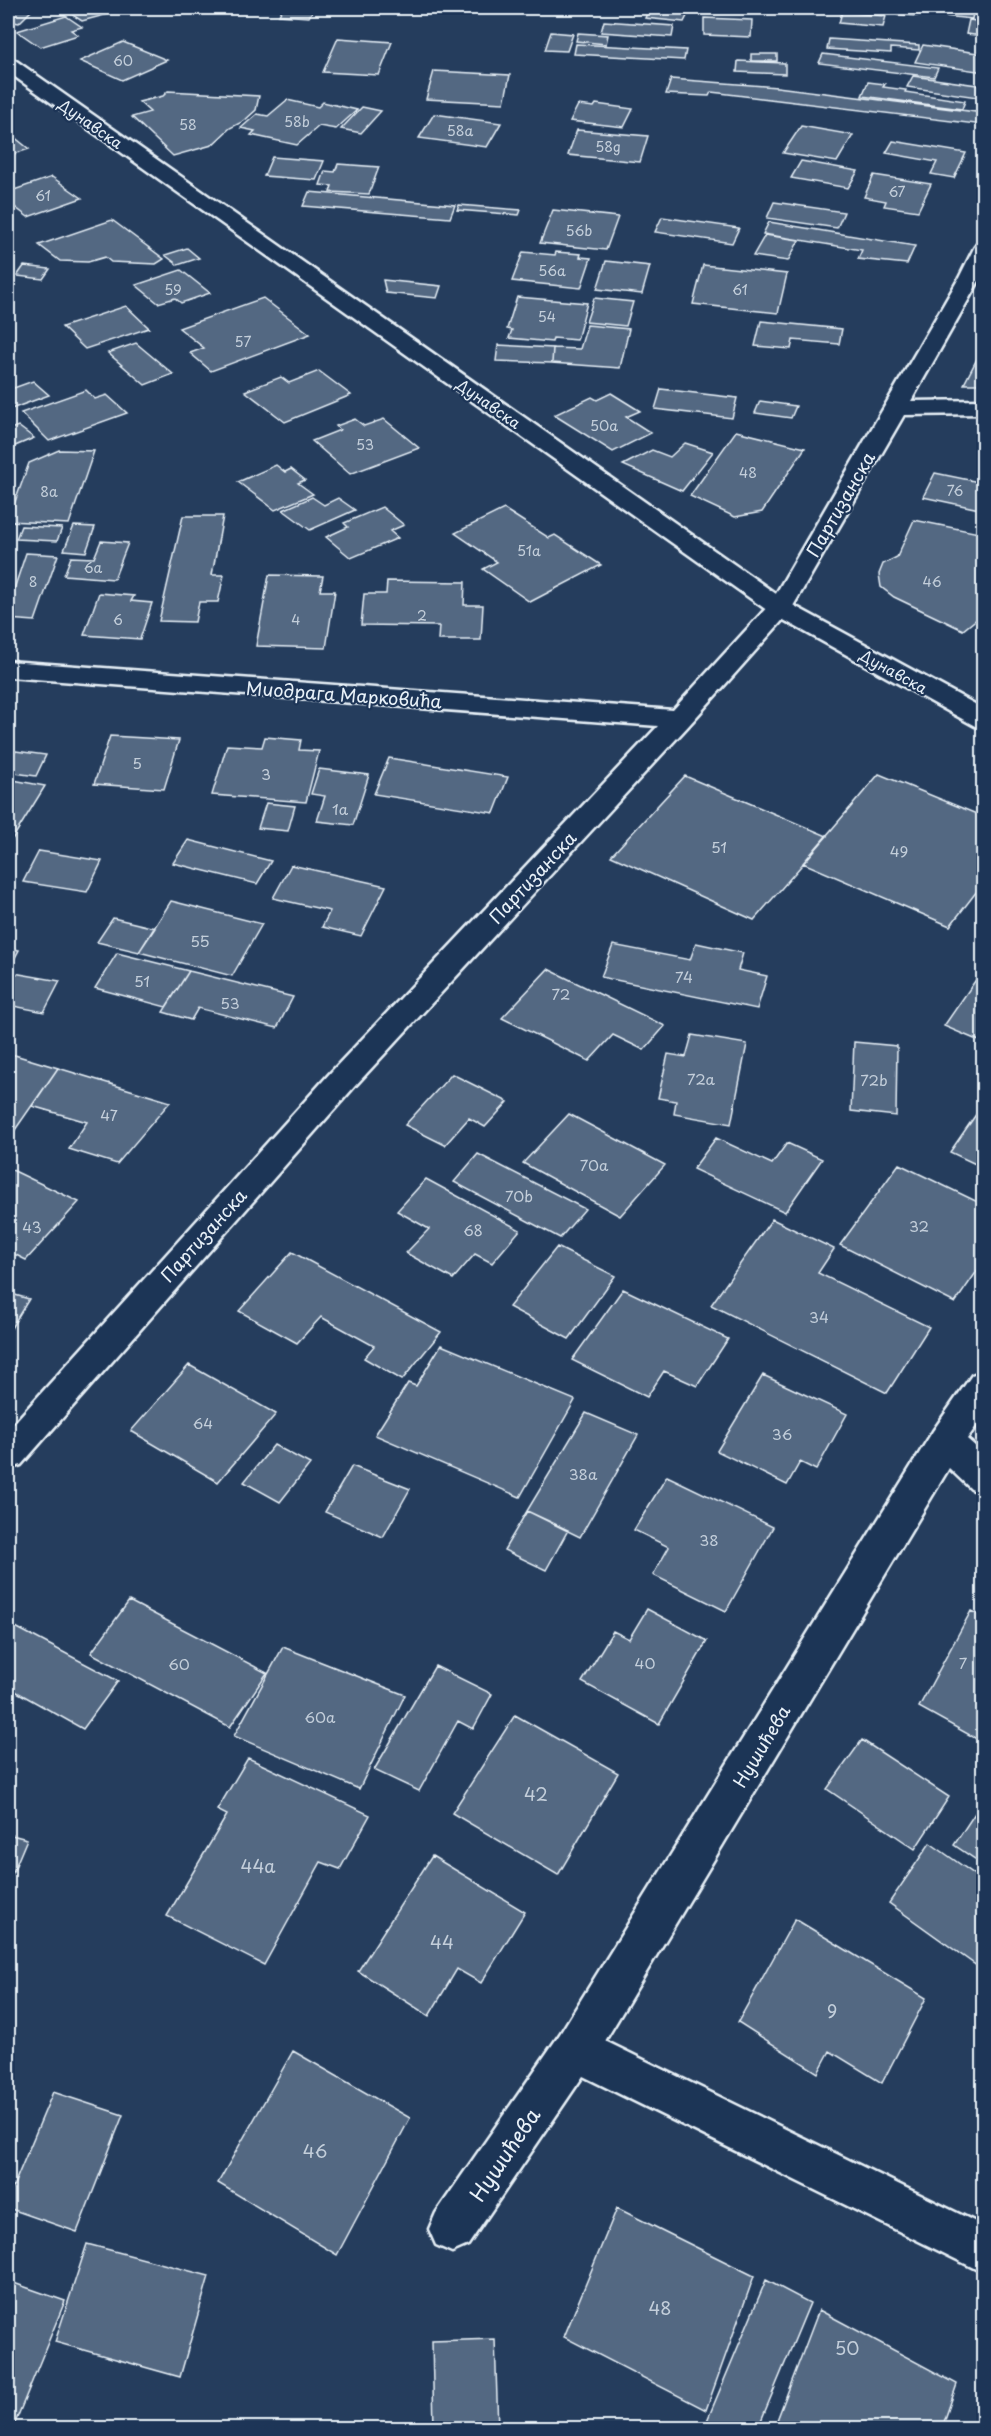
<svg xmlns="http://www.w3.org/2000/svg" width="991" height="2436" viewBox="0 0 991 2436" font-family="'Playpen Sans',sans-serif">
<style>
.building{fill:#536782;stroke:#e8f1f8;stroke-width:1.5}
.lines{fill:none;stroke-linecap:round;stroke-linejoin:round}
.minor-casing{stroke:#e8f1f8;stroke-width:5}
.tertiary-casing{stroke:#e8f1f8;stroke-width:5}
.minor{fill:#1d3557;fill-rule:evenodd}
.tertiary{fill:#1d3557;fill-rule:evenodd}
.labels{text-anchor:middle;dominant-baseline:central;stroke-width:4.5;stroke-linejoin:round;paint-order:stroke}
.far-number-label{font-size:14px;fill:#c3ceda}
.far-street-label{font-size:15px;fill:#e8f1f8;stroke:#1d3557}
.number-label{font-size:15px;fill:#c3ceda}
.street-label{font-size:18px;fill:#e8f1f8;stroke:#1d3557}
.near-number-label{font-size:18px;fill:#c3ceda}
.near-street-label{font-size:21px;fill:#e8f1f8;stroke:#1d3557}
</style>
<rect width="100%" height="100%" fill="#253d5d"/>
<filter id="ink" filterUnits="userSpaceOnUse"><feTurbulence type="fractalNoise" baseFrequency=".0167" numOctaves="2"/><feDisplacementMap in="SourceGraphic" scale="12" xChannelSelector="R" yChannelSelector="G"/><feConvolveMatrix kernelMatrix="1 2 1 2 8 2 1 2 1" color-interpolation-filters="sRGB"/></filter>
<g filter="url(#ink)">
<!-- building -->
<path class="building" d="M16,8H34L19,23L8,21V17Z
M90,8H131L82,21L71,14Z
M283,8H314L309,17L279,15Z
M470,8H517L513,14L469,10Z
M649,8H691L684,22L645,18Z
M865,8H919L917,16L864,11Z
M928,8H974L972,19L926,14Z
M842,12L886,16L883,27L839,23Z
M66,16L82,27L71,30L78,35L40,47L17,31Z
M704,18L752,20L751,37L704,35Z
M969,20L984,22V36L966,34Z
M604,21L674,26L672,37L601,32Z
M551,32L573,34L567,51L545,50Z
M578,33L608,35L606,44L576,41Z
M338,38L392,42L379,75L323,72Z
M829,39L919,45V50L891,48V53L827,49Z
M123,42L167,60L122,80L80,61Z
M576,44L686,50L684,60L574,54Z
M923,45L984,54V72L915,62Z
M751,54H777V61H751Z
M823,54L938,68L934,77L819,63Z
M738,61L785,63V74L737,72Z
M434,71L510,75L504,103L426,99Z
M913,76L984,86V98L907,87Z
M671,79L777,87L984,113V125L720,93L711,92L709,96L666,94Z
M868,82L885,84L883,87L906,90L905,92L965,101L962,109L862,96Z
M168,91L259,96L256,110L244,121L230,128L212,145L173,156L132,117L150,112L139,102L163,96Z
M287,100L318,107L323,102L357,110L336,129L319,126L297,145L251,135L255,131L241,128L257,114L268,116Z
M596,104L633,109L624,127L570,121L578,105L594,107Z
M362,107L381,111L361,133L341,129Z
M434,114L501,123L487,147L419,138Z
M801,126L853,135L837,162L783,153Z
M577,130L648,136L640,162L568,155Z
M8,132L29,149L8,156Z
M893,141L966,153L954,178L931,174L937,162L886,153Z
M272,157L324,161L316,180L264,176Z
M801,161L858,171L848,188L791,178Z
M338,164L379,167L369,194L330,192L332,186L320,185L325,171L335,172Z
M874,175L931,184L918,211L884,206L886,201L864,197Z
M52,177L82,198L28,217L8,202V192Z
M309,192L455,205L450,218L303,206Z
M774,202L844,212L837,228L767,218Z
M459,205L521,210L519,215L457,210Z
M553,210L618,217L606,250L540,243Z
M662,217L739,228L732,243L655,232Z
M112,220L164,259L156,264L111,262L105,257L88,262L60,261L39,245Z
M769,222L915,246L907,264L858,259L862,250L763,234Z
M765,235L799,240L788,261L753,256Z
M187,248L199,258L178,265L165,255Z
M523,252L555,255L556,252L581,254L580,257L591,258L581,288L512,281Z
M606,261L650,266L642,294L597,289Z
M703,265L787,274L778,313L693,304Z
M24,266L50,269L43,279L17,276Z
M181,270L210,293L181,303L175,298L158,303L136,285Z
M383,280L441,286L437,298L386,293Z
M517,297L587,303L577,340L553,338L552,342L509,338L512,330L507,329Z
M263,298L310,334L211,371L190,353L204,348L179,328Z
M594,298L633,302L626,326L586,322Z
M126,306L149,328L85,349L62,327Z
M761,321L842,329L839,344L793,340L791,349L755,346Z
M587,325L629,329L620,368L552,363L553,348L580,349Z
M136,343L173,374L145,385L108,353Z
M498,345L553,348L552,363L496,361Z
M979,355H984V384H964Z
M319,371L351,395L285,422L245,391L281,377L289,383Z
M33,381L49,395L11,409L8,405V390Z
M661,389L737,398L732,418L655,409Z
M86,390L95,399L107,395L127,413L49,441L21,413Z
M611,393L640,411L626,417L651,433L613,452L554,415L592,397L597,400Z
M760,401L796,406L791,418L755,413Z
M355,419L364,426L384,419L419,448L350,474L312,441L340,430L336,426Z
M18,426L34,438L8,449V430Z
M736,431L805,448L762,512L735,517L690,496Z
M685,443L713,452L682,491L623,465L652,450L670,457Z
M59,450L94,451L69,524L8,521L29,463Z
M276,465L285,472L291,469L305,480L298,483L313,494L275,510L238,482Z
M935,473L984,483V510L923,497Z
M312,497L324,505L338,498L355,510L310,530L283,510Z
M382,507L404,525L390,531L398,538L351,558L326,537L348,527L344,523Z
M504,509L549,538L555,535L601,565L530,602L483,569L497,562L455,533Z
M183,516H223L212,575H224L218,602H199L195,622L159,621Z
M914,520L984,534V613L963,630L894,597L881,587L879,574L883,564L897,557Z
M21,526L62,528L57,541L16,539Z
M74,526L95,527L86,552L64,550Z
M101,541L128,543L114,579L64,575L71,557L94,558Z
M26,553L58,555L35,621L8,619V607Z
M269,575L323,576L320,591H335L326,648L256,646Z
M387,581L465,582L464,605H483L481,640H438L439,626L361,625L364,594H386Z
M99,593L134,596L131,601L152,603L140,639L84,635Z
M110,736L179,740L164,789L94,784Z
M265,737L301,740L299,750L319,751L306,802L212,795L227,745L262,747Z
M8,750L46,755L36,776L8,772Z
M389,758L508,777L494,813L374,794Z
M319,769L369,775L353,825L317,821L325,796L311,794Z
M879,774L984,817V882L950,926L803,863Z
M685,776L827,836L754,920L611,856Z
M8,779L45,786L8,846Z
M266,803L295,806L288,831L258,828Z
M188,840L271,861L257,884L173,863Z
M39,851L102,861L87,892L23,882Z
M291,865L386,886L361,936L322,927L330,911L273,898Z
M171,901L262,924L232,976L139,952Z
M113,918L155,928L139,952L97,942Z
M696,943L743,953L738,970L767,976L757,1009L601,977L613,945L690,960Z
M8,948L19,950L8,971Z
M117,953L189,971L166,1007L95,988Z
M984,968V1043L944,1026Z
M548,969L665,1026L644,1050L613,1035L589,1061L502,1018Z
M189,971L293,997L277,1028L198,1008L191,1020L163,1012Z
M8,972L60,981L44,1012L8,1005Z
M692,1035L747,1044L731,1124L674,1114L676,1101L658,1098L668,1054L686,1057Z
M854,1042L897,1046L896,1116L851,1111Z
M8,1053L58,1068L8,1140Z
M58,1068L170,1102L117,1164L69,1149L87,1122L32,1106Z
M452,1074L508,1102L485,1127L469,1118L445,1145L405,1125Z
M984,1103V1168L950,1152Z
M569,1114L665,1165L620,1216L523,1163Z
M716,1138L772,1164L787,1143L822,1159L785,1212L693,1169Z
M478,1154L585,1209L560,1238L454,1182Z
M899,1164L984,1205V1261L955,1303L840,1245Z
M8,1168L79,1202L26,1260L8,1251Z
M426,1179L520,1230L492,1263L475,1254L453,1279L406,1253L429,1229L397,1211Z
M772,1219L834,1249L818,1273L929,1327L887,1393L711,1305Z
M557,1247L615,1276L569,1339L509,1307Z
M292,1252L441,1332L402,1380L364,1358L374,1346L321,1317L297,1343L239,1311Z
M623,1289L728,1339L697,1386L664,1371L647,1397L572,1360Z
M8,1293L29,1299L8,1333Z
M441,1345L575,1400L520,1497L375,1435L408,1383L416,1386Z
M189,1365L276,1414L218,1482L131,1431Z
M763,1375L847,1414L816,1470L800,1462L787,1485L717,1451Z
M586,1413L638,1435L580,1537L527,1511Z
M274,1445L310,1464L280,1502L244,1482Z
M352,1466L410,1489L383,1537L325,1512Z
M667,1476L773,1527L726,1611L653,1575L669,1547L634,1530Z
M527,1511L568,1530L546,1570L504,1550Z
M129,1601L267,1673L230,1727L91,1653Z
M647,1609L707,1641L659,1724L582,1682L613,1631L629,1639Z
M971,1611L984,1617V1743L919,1707Z
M8,1623L118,1681L83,1729L8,1687Z
M283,1647L405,1695L359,1789L234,1736Z
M435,1666L492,1694L473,1729L458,1721L419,1791L374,1770Z
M515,1715L618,1773L558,1875L452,1813Z
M862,1740L949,1797L915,1849L827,1789Z
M248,1758L370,1815L340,1869L321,1862L264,1965L167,1916L227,1815L217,1810Z
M977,1810L984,1814V1865L954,1845Z
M8,1834L27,1839L8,1884Z
M930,1843L984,1881V1971L889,1903Z
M432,1856L525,1912L481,1983L457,1969L429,2016L358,1971Z
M795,1919L926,1998L882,2083L830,2051L818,2073L738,2022Z
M293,2051L410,2118L337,2255L218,2183Z
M53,2092L123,2115L77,2232L8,2208V2199Z
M617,2208L754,2276L706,2410L564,2337Z
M87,2244L209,2276L180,2377L55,2342Z
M766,2280L810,2303L758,2428H704Z
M8,2281L65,2301L13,2428H8Z
M819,2310L957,2384L942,2428H774Z
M495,2339L498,2428H434L432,2341Z"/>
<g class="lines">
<!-- minor casing -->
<g class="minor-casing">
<path id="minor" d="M984,242V272L911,401L984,400V414L904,415L789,613L689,725L354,1087L21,1465L8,1469V1430L332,1071L658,726L8,677V661L673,710L770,604L959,278L974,248L977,244Z
M984,1370V1415L967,1439L984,1454V1494L971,1489L949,1468L605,2041L984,2226V2273L583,2076L468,2245L452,2252L436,2245L429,2229L436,2213L560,2034L933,1431L972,1375Z"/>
</g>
<!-- tertiary casing -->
<g class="tertiary-casing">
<path id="tertiary" d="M8,58L15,60L789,603L984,709V728L975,726L771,613L8,72Z"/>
</g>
<!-- minor -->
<use href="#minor" class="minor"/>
<!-- tertiary -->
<use href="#tertiary" class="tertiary"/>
</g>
</g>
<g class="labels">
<!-- far-number labels -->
<g class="far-number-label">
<text x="123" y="60">60</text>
<text x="297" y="121">58b</text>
<text x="188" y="124">58</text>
<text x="460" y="130">58a</text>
<text x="608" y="146">58g</text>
<text x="897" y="191">67</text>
<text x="43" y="195">61</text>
<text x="579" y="230">56b</text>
<text x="552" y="270">56a</text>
<text x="173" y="289">59</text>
<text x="740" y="289">61</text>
<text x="547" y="316">54</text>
<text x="243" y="341">57</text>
<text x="604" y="425">50a</text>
<text x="365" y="444">53</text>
<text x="748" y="472">48</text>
<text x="955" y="490">76</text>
<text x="49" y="491">8a</text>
<text x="529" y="550">51a</text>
<text x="93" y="567">6a</text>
<text x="33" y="581">8</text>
<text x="932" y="581">46</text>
<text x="422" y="615">2</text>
<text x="118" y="619">6</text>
<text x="296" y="619">4</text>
</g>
<!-- far-street labels -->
<g class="far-street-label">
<text transform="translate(91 123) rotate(35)">Дунавска</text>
<text transform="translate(489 403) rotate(35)">Дунавска</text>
<text transform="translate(894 671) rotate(29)">Дунавска</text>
</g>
<!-- number labels -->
<g class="number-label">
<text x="137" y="762">5</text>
<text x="266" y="773">3</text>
<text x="340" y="808">1a</text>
<text x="719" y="846">51</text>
<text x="899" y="850">49</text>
<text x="200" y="940">55</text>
<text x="684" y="976">74</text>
<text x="142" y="980">51</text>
<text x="561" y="993">72</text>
<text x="230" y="1002">53</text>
<text x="701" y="1078">72a</text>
<text x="874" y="1079">72b</text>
<text x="109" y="1114">47</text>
<text x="594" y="1164">70a</text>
<text x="519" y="1195">70b</text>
<text x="919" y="1225">32</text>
<text x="32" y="1226">43</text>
<text x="473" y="1229">68</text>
<text x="819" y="1316">34</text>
<text x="203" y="1422">64</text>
<text x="782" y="1433">36</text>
<text x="583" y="1473">38a</text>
<text x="709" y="1539">38</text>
<text x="645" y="1662">40</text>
<text x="963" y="1662">7</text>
<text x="179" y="1663">60</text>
<text x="320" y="1716">60a</text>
</g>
<!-- street labels -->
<g class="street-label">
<text transform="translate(840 504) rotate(-60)">Партизанска</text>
<text transform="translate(344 694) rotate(4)">Миодрага Марковића</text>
<text transform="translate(532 877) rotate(-47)">Партизанска</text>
<text transform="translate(203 1235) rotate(-48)">Партизанска</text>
<text transform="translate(761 1746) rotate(-59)">Нушићева</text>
</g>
<!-- near-number labels -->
<g class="near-number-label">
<text x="536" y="1793">42</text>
<text x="258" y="1865">44a</text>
<text x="442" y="1941">44</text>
<text x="832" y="2010">9</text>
<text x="315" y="2150">46</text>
<text x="660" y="2307">48</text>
<text x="847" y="2347">50</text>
</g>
<!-- near-street labels -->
<g class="near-street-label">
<text transform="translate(504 2154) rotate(-56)">Нушићева</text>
</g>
</g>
<!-- margin -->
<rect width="991" height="2436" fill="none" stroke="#1d3557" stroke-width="30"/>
<rect x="15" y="15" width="961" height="2406" fill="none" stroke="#e8f1f8" stroke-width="2" filter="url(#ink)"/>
</svg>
